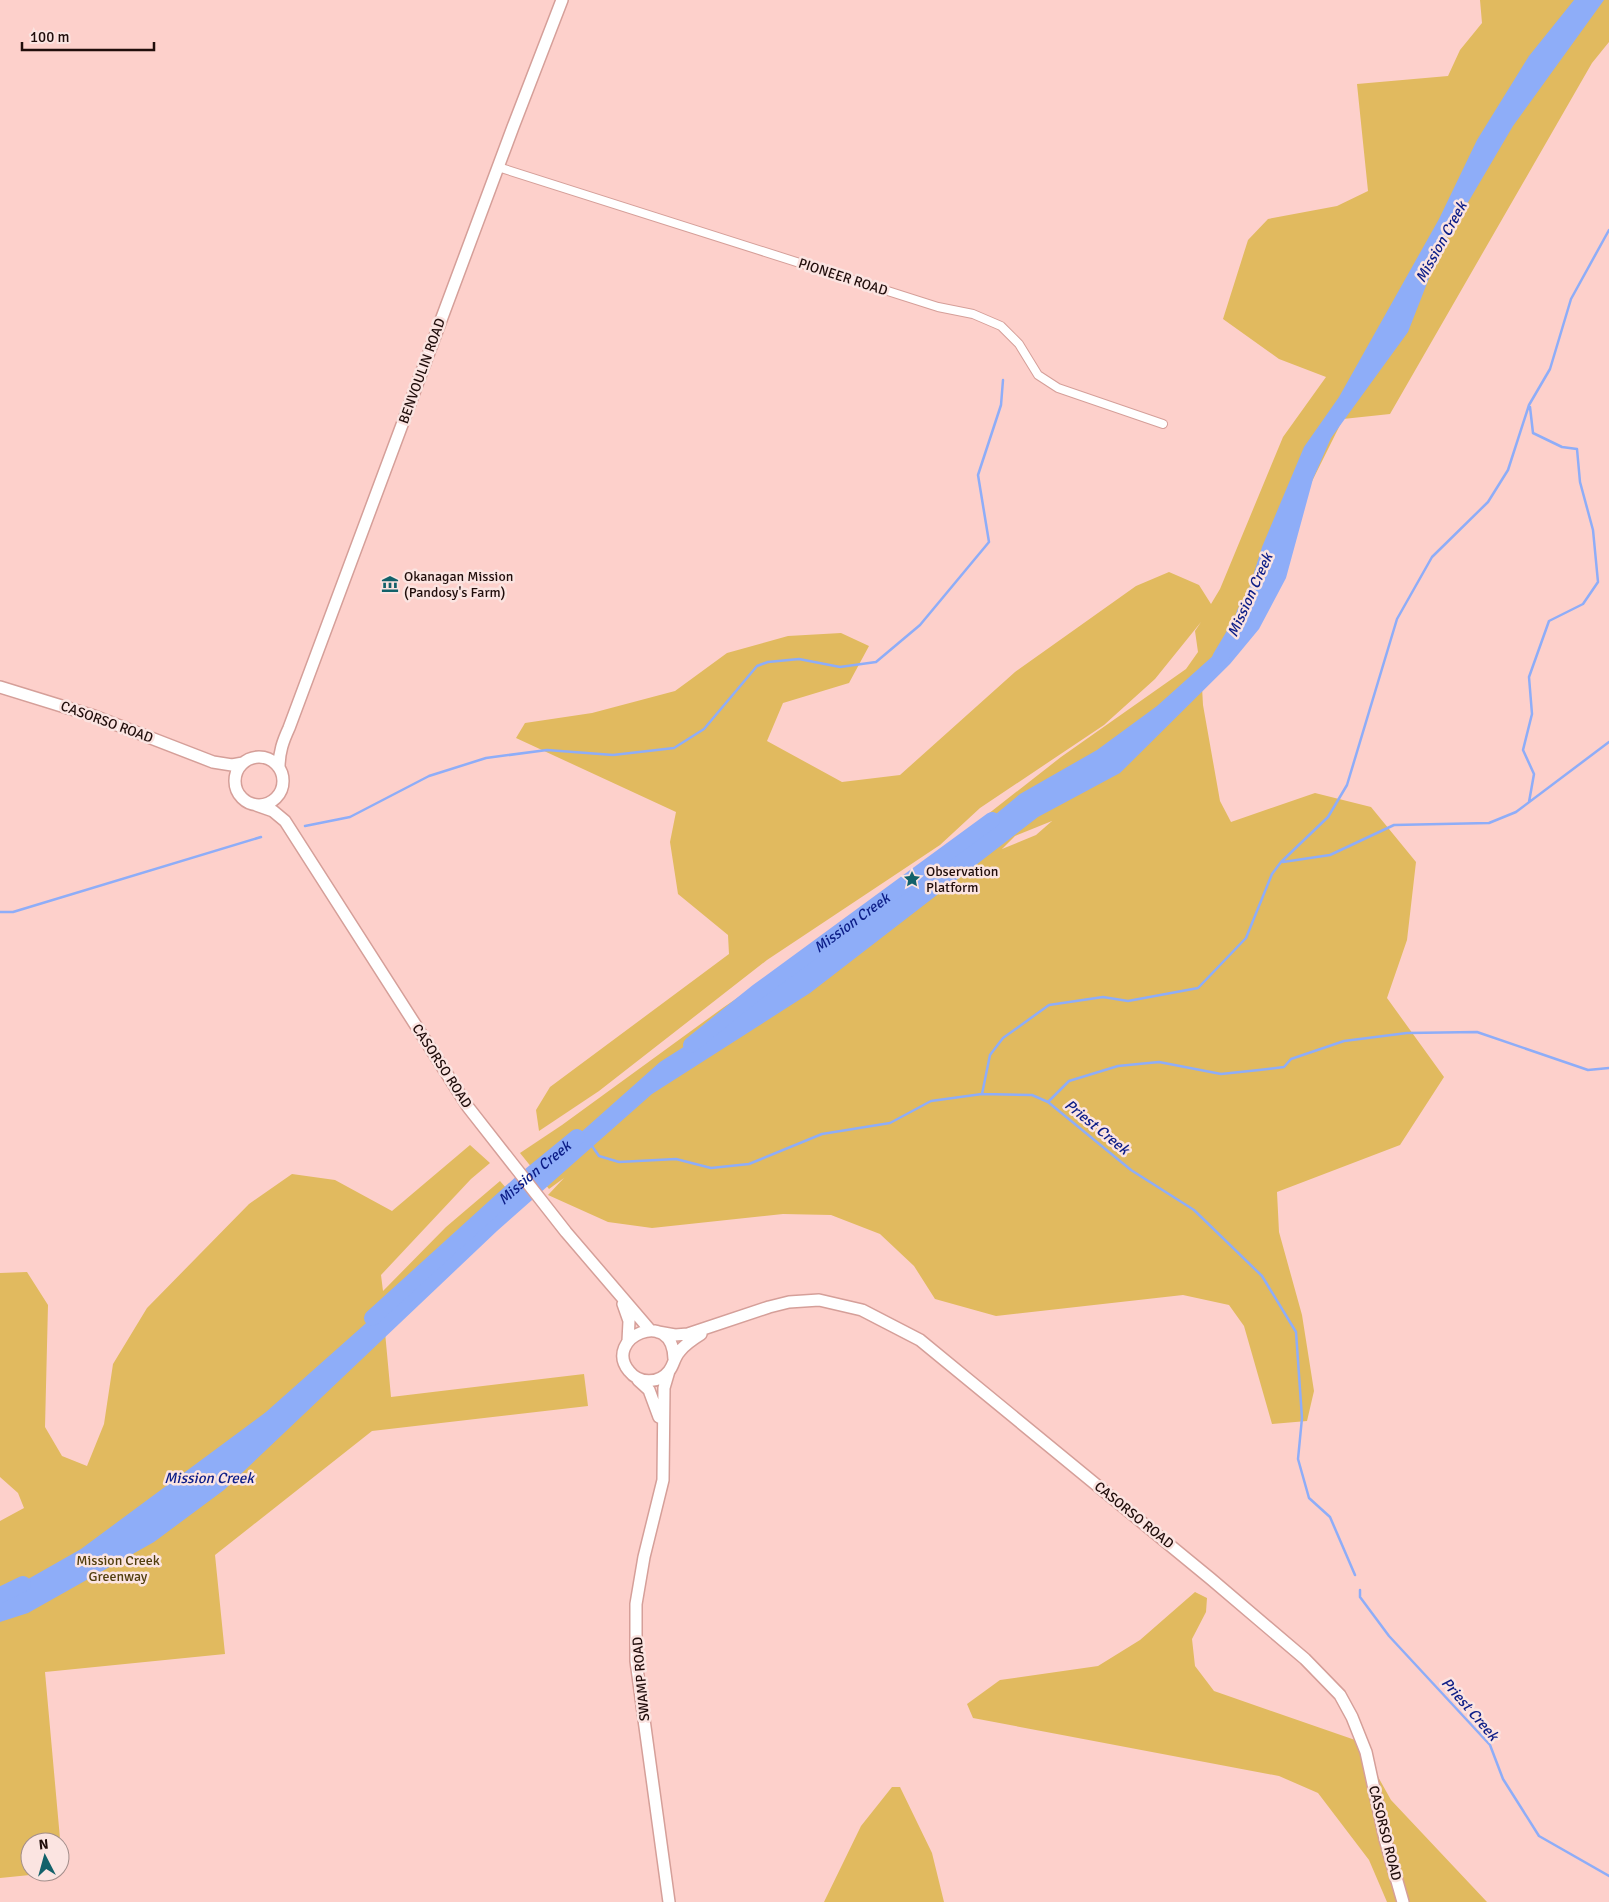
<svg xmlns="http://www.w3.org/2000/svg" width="1609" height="1902" viewBox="0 0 1609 1902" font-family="Signika,sans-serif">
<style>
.green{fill:#e1ba5f;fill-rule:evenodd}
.water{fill:#8eadf8}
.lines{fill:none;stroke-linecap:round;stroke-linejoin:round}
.stream{stroke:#8eadf8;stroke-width:2.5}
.river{stroke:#8eadf8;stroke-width:16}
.street-casing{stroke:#d59f99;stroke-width:10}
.secondary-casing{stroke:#d59f99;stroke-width:14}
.street{stroke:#fff;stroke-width:8}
.secondary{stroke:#fff;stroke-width:11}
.labels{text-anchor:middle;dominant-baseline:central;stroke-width:5;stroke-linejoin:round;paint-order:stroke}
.street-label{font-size:14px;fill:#200d0b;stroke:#fbe4e1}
.poi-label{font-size:14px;fill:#200d0b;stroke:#fbe4e1;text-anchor:start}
.park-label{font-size:14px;fill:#513e0d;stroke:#fbe4e1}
.water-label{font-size:15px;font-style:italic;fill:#0c1d87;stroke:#fbe4e1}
</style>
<rect width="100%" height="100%" fill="#fdd0cb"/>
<!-- green -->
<path class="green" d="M1480,0H1609V42L1592,63L1390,414L1343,419L1214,678L1202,687L1203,705L1220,801L1231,822L1315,793L1371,807L1416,862L1407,940L1387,998L1444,1077L1400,1145L1277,1192L1279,1232L1302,1315L1314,1391L1307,1421L1272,1424L1244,1326L1229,1305L1183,1295L996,1316L935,1299L914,1266L880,1234L831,1215L783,1214L652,1228L608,1222L548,1195L564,1178L549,1189L520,1153L562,1125L724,1007L904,885L988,814L1061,757L1186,669L1198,652L1195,631L1201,622L1155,679L1104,725L980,808L940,845L767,960L599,1091L539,1131L536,1110L550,1087L729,954L728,935L678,894L670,842L676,812L516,738L525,723L592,713L675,691L727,653L788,636L841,633L869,646L849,683L783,703L767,741L842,782L900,775L1015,672L1136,586L1169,572L1199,585L1211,604L1220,589L1283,437L1326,377L1279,359L1223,319L1248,240L1268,219L1337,206L1368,191L1357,84L1448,76L1460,50L1482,23ZM1052,821L1036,835L1002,849L1015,836Z
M470,1145L490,1163L471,1179L381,1275L383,1291L446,1227L500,1181L519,1203L385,1332L391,1397L584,1374L588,1406L372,1431L215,1555L225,1654L45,1672L63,1872H60V1842H30V1872H60L0,1878V1521L24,1508L18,1493L0,1477V1273L27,1272L48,1305L45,1427L62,1456L87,1466L104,1424L113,1364L147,1308L249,1204L292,1174L335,1180L392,1211Z
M1195,1592L1207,1598L1206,1612L1192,1639L1195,1666L1214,1691L1358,1741L1391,1800L1487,1902H1387L1369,1860L1318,1793L1279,1776L973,1718L967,1704L1000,1680L1098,1666L1140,1640Z
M892,1787H900L932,1853L944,1902H824L861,1826Z"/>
<!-- water -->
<path class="water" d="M1574,0H1604L1513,126L1440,250L1408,332L1331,438L1313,479L1286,578L1259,629L1230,664L1120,773L1038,817L810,993L652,1094L497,1231L224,1490L154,1542L28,1613L0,1622V1595L81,1549L266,1412L660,1062L751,1004L818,948L897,896L1020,794L1097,750L1157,706L1234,637L1262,547L1304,447L1339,397L1439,219L1477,140L1529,56Z"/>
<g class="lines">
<!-- stream -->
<path class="stream" d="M1529,802L1534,774L1523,750L1532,714L1529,677L1549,621L1583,604L1598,582L1593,530L1580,482L1577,449L1562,447L1533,433L1530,407
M305,826L350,817L429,776L486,758L547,750L613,755L674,748L704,729L757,666L768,662L799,659L840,667L876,662L920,625L989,542L978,475L1001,405L1003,380
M1283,862L1330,855L1394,825L1489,823L1516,812L1609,742
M0,912H13L261,837
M982,1094L990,1055L1003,1038L1049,1005L1103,997L1128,1001L1198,988L1246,938L1272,874L1281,862L1328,817L1347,785L1397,619L1432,557L1488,502L1508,470L1529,405L1550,369L1571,299L1609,230
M1048,1102L1069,1081L1118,1066L1159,1062L1221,1074L1259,1070L1284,1067L1291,1059L1344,1041L1407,1033L1477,1032L1588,1070L1609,1068
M592,1146L599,1156L619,1162L676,1159L711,1168L749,1164L822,1134L890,1123L931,1101L982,1094L1032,1095L1048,1102L1131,1170L1194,1210L1262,1276L1296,1332L1302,1418L1298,1459L1309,1498L1330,1517L1355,1575
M1360,1590V1597L1389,1636L1490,1745L1503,1779L1539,1836L1609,1876"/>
<!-- river -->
<g class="river">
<path d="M1220,658L1242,621L1245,612"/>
<path id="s1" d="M691,1045L757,992L992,820"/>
<path id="s2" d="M372,1318L522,1182L577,1137"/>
<path d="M0,1595L23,1584"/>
</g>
<!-- street casing -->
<g class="street-casing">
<path id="street" d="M498,167L938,307L973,314L1001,326L1019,344L1038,375L1058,388L1163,424"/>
</g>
<!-- secondary casing -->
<g class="secondary-casing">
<path id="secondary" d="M0,687L94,716L213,762L232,765L243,763
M235 781a24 24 0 1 1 48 0a24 24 0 1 1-48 0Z
M279,768C279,752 283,741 289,728L513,127L562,0
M256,805L273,811L285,821L468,1107L566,1232L650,1330
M623,1304L629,1321L628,1341
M658,1332L675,1335L688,1334L769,1307L789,1302L819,1300L862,1310L920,1340L1211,1579L1305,1659L1340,1695L1352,1717L1366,1752L1385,1839L1403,1902
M674,1359C673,1306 602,1338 629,1371C639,1384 659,1384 669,1371C674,1365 674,1357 680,1351C685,1344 693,1339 701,1334
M638,1380L649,1390L659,1417
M669,1902L636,1661V1604L644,1557L663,1480L664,1388L669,1371"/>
</g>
<!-- street -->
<use href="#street" class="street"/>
<!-- secondary -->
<use href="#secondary" class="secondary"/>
</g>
<!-- icons -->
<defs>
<g id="museum-bare" transform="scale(1.35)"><path d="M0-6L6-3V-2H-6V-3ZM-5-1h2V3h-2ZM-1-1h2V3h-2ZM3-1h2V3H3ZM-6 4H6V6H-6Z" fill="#12616a" stroke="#fbe4e1" stroke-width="2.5" paint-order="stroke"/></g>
<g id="sight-bare" transform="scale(1.35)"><path d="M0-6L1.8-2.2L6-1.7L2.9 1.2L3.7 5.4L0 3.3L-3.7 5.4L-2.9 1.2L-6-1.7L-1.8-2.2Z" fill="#12616a" stroke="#fbe4e1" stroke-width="2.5" paint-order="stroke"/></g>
</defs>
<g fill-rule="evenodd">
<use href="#museum-bare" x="390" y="584"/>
<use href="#sight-bare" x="912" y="879"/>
</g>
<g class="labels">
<!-- street labels -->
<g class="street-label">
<text transform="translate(843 277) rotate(18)">PIONEER ROAD</text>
<text transform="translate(422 371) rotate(-70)">BENVOULIN ROAD</text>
<text transform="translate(107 722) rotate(20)">CASORSO ROAD</text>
<text transform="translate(442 1066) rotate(57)">CASORSO ROAD</text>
<text transform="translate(1134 1515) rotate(39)">CASORSO ROAD</text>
<text transform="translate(641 1679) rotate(-95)">SWAMP ROAD</text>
<text transform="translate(1385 1833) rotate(76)">CASORSO ROAD</text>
</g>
<!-- poi labels -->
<g class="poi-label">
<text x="404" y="576">Okanagan Mission<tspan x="404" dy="16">(Pandosy's Farm)</tspan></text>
<text x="926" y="871">Observation<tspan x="926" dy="16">Platform</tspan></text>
</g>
<!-- park labels -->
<g class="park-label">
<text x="118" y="1560">Mission Creek<tspan x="118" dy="16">Greenway</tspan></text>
</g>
<!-- water labels -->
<g class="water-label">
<text transform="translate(1441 242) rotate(-61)">Mission Creek</text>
<text transform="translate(1250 595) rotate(-66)">Mission Creek</text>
<text stroke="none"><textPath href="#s1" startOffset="202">Mission Creek</textPath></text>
<text transform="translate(1097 1127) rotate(39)">Priest Creek</text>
<text stroke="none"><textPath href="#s2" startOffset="218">Mission Creek</textPath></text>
<text x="209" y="1478">Mission Creek</text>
<text transform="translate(1470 1709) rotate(49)">Priest Creek</text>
</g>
</g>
<!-- north arrow -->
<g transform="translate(45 1857) rotate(354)"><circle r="24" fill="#fbe4e1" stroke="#a38e8b"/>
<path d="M0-4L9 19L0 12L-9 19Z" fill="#12616a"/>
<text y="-8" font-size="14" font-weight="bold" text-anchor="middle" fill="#200d0b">N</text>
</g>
<!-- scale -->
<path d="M22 42v8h132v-8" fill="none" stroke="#200d0b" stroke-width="2.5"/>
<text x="30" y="42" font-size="15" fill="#200d0b" stroke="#fbe4e1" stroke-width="4" paint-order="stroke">100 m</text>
</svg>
